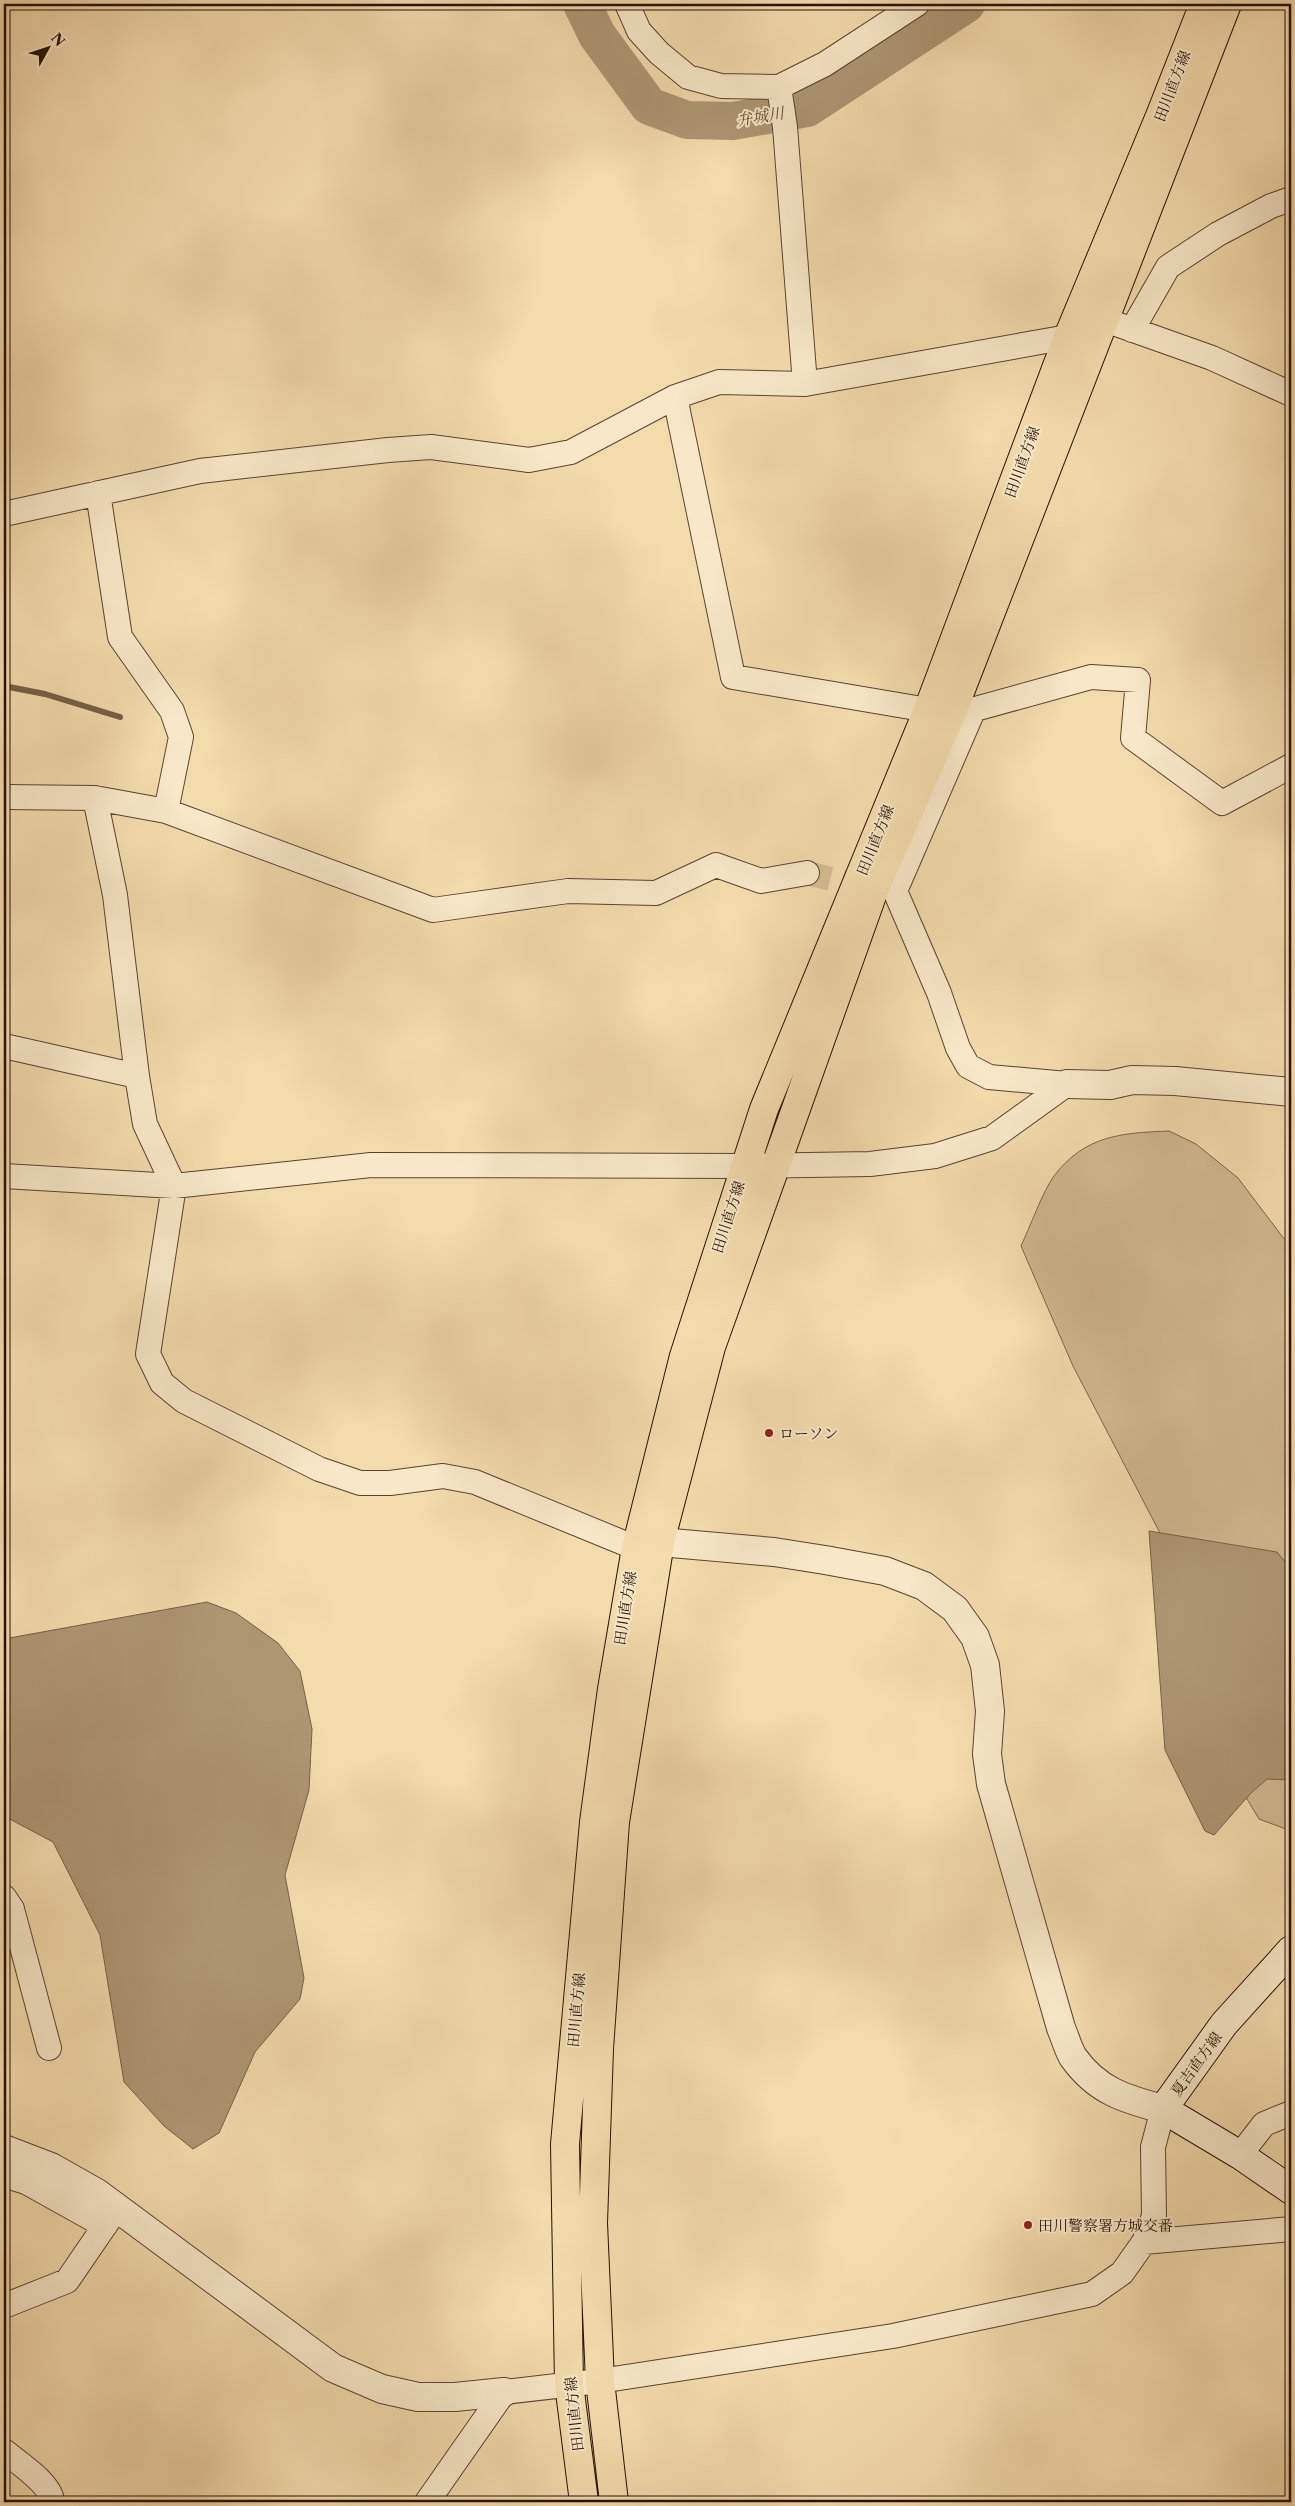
<svg xmlns="http://www.w3.org/2000/svg" width="1295" height="2506" viewBox="0 0 1295 2506" font-family="'Libre Caslon Text','Noto Serif JP',serif">
<style>
.green{fill:#d1b890;stroke:#7b644a}
.water{fill:#ae9673;stroke:#776047}
.lines{fill:none;stroke-linecap:round;stroke-linejoin:round}
.stream{stroke:#776047;stroke-width:6}
.river{stroke:#ae9673;stroke-width:38}
.minor-tunnel{stroke:#d5bd93;stroke-width:24;stroke-dasharray:24 12;stroke-linecap:butt}
.minor-casing{stroke:#59432f;stroke-width:26}
.tertiary-casing{stroke:#59432f;stroke-width:30}
.secondary-casing{stroke:#251005;stroke-width:30}
.primary-casing{stroke:#251005;stroke-width:30}
.minor{stroke:#f8e8c9;stroke-width:24}
.tertiary{stroke:#f8e8c9;stroke-width:28}
.secondary{stroke:#f8e8c9;stroke-width:28}
.primary{stroke:#f4dbac;stroke-width:28}
.poi-dot{fill:#8f2418;stroke:#f8e8c9;stroke-width:2}
.labels{text-anchor:middle;dominant-baseline:central;stroke-width:4;stroke-linejoin:round;paint-order:stroke}
.street-label{font-size:15px;fill:#251005;stroke:#f8e8c9}
.poi-label{font-size:15px;fill:#251005;stroke:#f8e8c9;text-anchor:start}
.water-label{font-size:16px;font-style:italic;fill:#634c36;stroke:#f8e8c9}
</style>
<rect width="100%" height="100%" fill="#f4dbac"/>
<filter id="stains"><feTurbulence type="fractalNoise" baseFrequency=".004" numOctaves="4"/><feColorMatrix values="0 0 0 0 .2 0 0 0 0 .09 0 0 0 0 .02 0 0 0 .5 -.17"/></filter>
<radialGradient id="worn" r=".72"><stop offset=".6" stop-color="#630" stop-opacity="0"/><stop offset="1" stop-color="#630" stop-opacity=".3"/></radialGradient>
<!-- green -->
<path class="green" d="M1169,1131L1196,1144L1238,1178L1291,1248V1831L1259,1819L1244,1794L1160,1533L1073,1366L1021,1246C1030,1227 1043,1191 1054,1176C1085,1135 1122,1133 1169,1131Z"/>
<!-- water -->
<path class="water" d="M1149,1531L1277,1552L1291,1569V1780L1267,1779L1251,1793L1214,1835L1205,1831L1165,1750Z
M207,1602L236,1613L278,1643L300,1671L312,1729L309,1790L285,1875L304,1978L300,1999L255,2052L219,2133L193,2149L164,2126L124,2082L100,1935L53,1842L4,1816V1639Z"/>
<g class="lines">
<!-- stream -->
<path class="stream" d="M4,686L45,694L120,717"/>
<!-- river -->
<path class="river" d="M582,4L597,35L649,106L687,120L733,121L807,108L966,4"/>
<!-- minor-tunnel -->
<path class="minor-tunnel" d="M807,873L873,889"/>
<!-- minor casing -->
<g class="minor-casing">
<path id="minor" d="M627,4L639,31L659,53L688,77L721,86L779,87L825,64L917,4
M779,87L785,127L805,384
M1132,330L1168,267L1218,234L1271,206L1291,199
M675,397L733,677L928,710
M98,493L120,637L172,711L181,737L166,811
M4,514L200,471L388,450L431,447L529,460L571,452L675,397L719,382L805,384L1068,337L1105,320L1212,358L1291,394
M973,711L895,891L939,993L958,1048L968,1066L989,1077L1067,1084
M957,714L1091,677L1138,680L1133,738L1222,803L1291,766
M4,797L95,798L166,811L433,910L568,891L656,893L716,865L761,881L807,873
M95,798L115,895L137,1076L145,1124L174,1186L148,1354L162,1383L184,1401L319,1469L360,1483H390L443,1476L475,1482L636,1548L654,1543
M4,1046L137,1076
M4,1176L174,1186L371,1165L744,1166L870,1164L935,1156L992,1138L1067,1084
M4,1897L12,1909L49,2048
M1240,2155L1264,2124L1291,2113
M4,2175L26,2182L105,2226
M1144,2242L1291,2229
M4,2306L67,2281L117,2208
M4,2451C17,2462 52,2484 52,2502
M427,2502L504,2392L600,2381L893,2336L1092,2294L1122,2273L1144,2242L1154,2216L1153,2147L1163,2109"/>
</g>
<!-- tertiary casing -->
<g class="tertiary-casing">
<path id="tertiary" d="M1067,1084L1110,1085L1132,1080L1175,1081L1291,1092
M660,1542L774,1552L825,1560L885,1571L924,1586L955,1609L975,1637L985,1665L990,1711L987,1754L991,1784L1061,2028C1065,2037 1068,2049 1073,2057C1097,2091 1125,2099 1163,2109
M4,2149L51,2167L97,2193L333,2368L382,2389L418,2397H455L504,2392"/>
</g>
<!-- secondary casing -->
<g class="secondary-casing">
<path id="secondary" d="M1291,1950L1224,2024L1163,2109L1240,2155L1291,2190"/>
</g>
<!-- primary casing -->
<g class="primary-casing">
<path id="primary" d="M584,2502L569,2384L565,2144L594,1822L612,1689L636,1548L684,1356L764,1109L928,710L1068,337L1160,116L1204,4
M614,2502L600,2381L593,2223L599,2049L615,1822L660,1542L711,1347L874,890L951,715L1227,4"/>
</g>
<!-- minor -->
<use href="#minor" class="minor"/>
<!-- tertiary -->
<use href="#tertiary" class="tertiary"/>
<!-- secondary -->
<use href="#secondary" class="secondary"/>
<!-- primary -->
<use href="#primary" class="primary"/>
</g>
<!-- markers -->
<g class="poi-dot">
<circle cx="769" cy="1433" r="5"/>
<circle cx="1028" cy="2225" r="5"/>
</g>
<g class="labels">
<!-- street labels -->
<g class="street-label">
<text transform="translate(1172 86) rotate(-69)">田川直方線</text>
<text transform="translate(1022 462) rotate(-70)">田川直方線</text>
<text transform="translate(875 840) rotate(-68)">田川直方線</text>
<text transform="translate(728 1217) rotate(-72)">田川直方線</text>
<text transform="translate(625 1608) rotate(-81)">田川直方線</text>
<text transform="translate(576 2010) rotate(-85)">田川直方線</text>
<text transform="translate(1196 2064) rotate(-54)">夏吉直方線</text>
<text transform="translate(574 2414) rotate(-96)">田川直方線</text>
</g>
<!-- poi labels -->
<g class="poi-label">
<text x="779" y="1433">ローソン</text>
<text x="1038" y="2225">田川警察署方城交番</text>
</g>
<!-- water labels -->
<g class="water-label">
<text transform="translate(760 116) rotate(-9)">弁城川</text>
</g>
</g>
<!-- margin -->
<rect width="1295" height="2506" fill="none" stroke="#f4dbac" stroke-width="20"/>
<rect x="5" y="5" width="1285" height="2496" fill="none" stroke="#251005" stroke-width="2.5"/>
<rect x="10" y="10" width="1275" height="2486" fill="none" stroke="#251005"/>
<!-- north arrow -->
<g transform="translate(48 48) rotate(50)" stroke="#f8e8c9" stroke-width="4" paint-order="stroke">
<path d="M0-4L9 19L0 12L-9 19Z" fill="#251005"/>
<text y="-8" font-size="14" font-weight="bold" text-anchor="middle" fill="#251005">N</text>
</g>
<rect width="100%" height="100%" filter="url(#stains)"/>
<rect width="100%" height="100%" fill="url(#worn)"/>
</svg>
